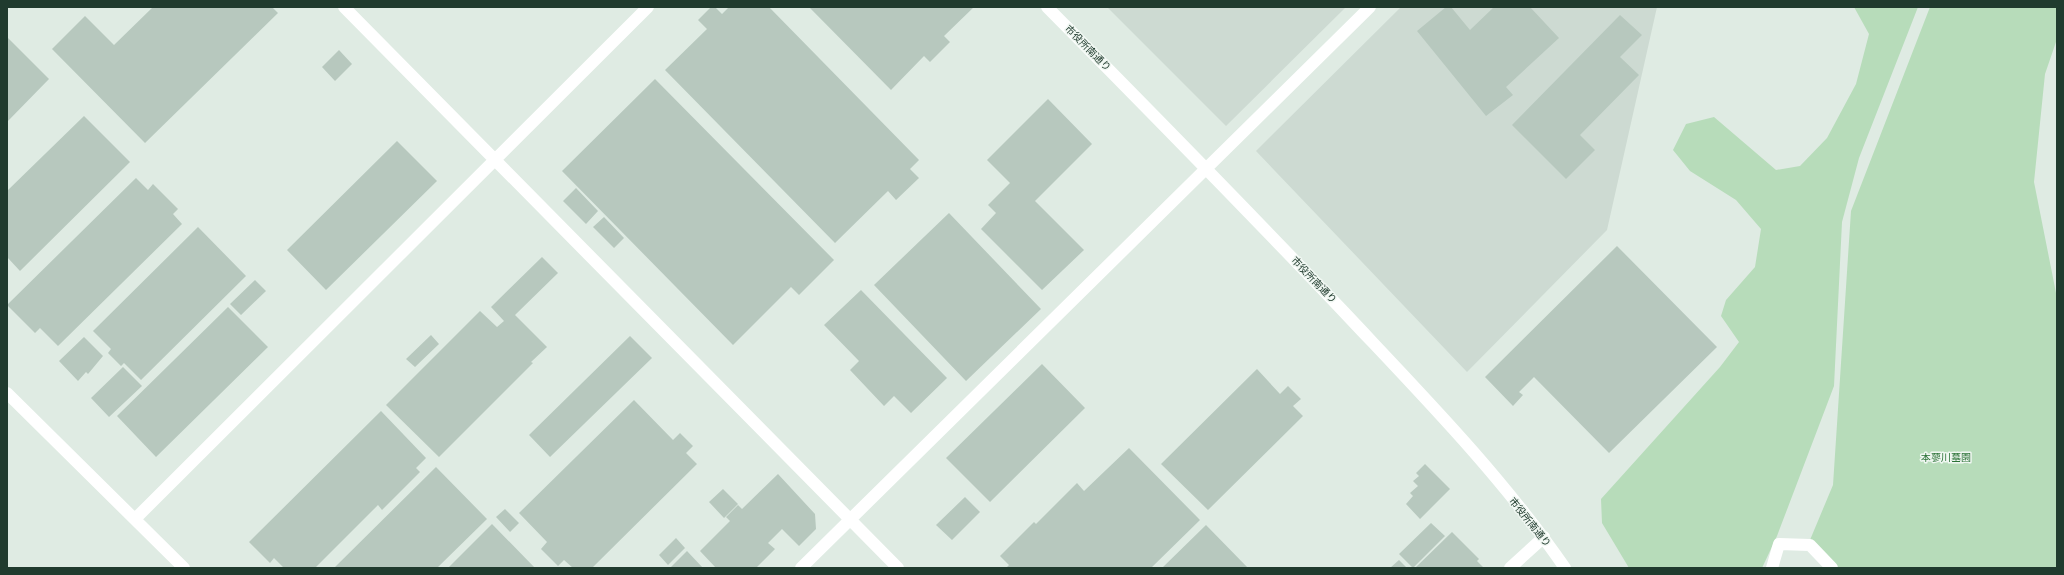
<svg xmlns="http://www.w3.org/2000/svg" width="2064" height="575" viewBox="0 0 2064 575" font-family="Mulish,'Noto Sans JP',sans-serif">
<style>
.built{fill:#cddad2}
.green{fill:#b7dcba}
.building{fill:#b7c8be}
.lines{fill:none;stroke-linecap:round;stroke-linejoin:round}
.minor{stroke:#fff;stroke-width:12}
.labels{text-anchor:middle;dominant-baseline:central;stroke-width:3;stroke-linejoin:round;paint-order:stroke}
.street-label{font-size:10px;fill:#203b2e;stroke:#f0f7f2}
.park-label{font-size:10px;fill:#2a7236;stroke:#f0f7f2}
</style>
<rect width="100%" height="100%" fill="#dfebe3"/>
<!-- built -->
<path class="built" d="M1107,7H1346L1226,126Z
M1401,7H1657L1607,230L1467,372L1256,151Z"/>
<!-- green -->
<path class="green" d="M1854,7H1918L1859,158L1842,222L1834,386L1777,536L1762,568H1629L1602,523L1601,499L1720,367L1739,342L1721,316L1726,300L1755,267L1761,229L1736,200L1690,171L1673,150L1686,124L1714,117L1776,170L1800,166L1827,138L1856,84L1869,34Z
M1930,7H2057V39L2045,74L2034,182L2057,298V568H1836L1810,540L1833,485L1851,211Z"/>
<!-- building -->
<path class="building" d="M153,7H272L278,13L145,143L52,49L85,16L114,45Z
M711,7H715L722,14L729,7H769L919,160L910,169L919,178L896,200L888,191L835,243L665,70L707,29L698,20Z
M809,7H974L944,36L950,42L930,62L924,56L891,90Z
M1446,7H1451L1470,30L1494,7H1530L1559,38L1506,87L1513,95L1486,116L1417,31Z
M1620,15L1642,35L1620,57L1639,75L1580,135L1595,150L1566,179L1512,125Z
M7,37L49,79L7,122Z
M339,50L352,64L335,81L322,67Z
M655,79L834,260L799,295L791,287L733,345L562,171Z
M1048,99L1092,144L1035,201L1084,250L1042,290L981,229L996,213L988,205L1010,183L987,160Z
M84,116L130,162L20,271L7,257V191Z
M397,141L437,181L326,290L287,250Z
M136,178L148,190L153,184L178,209L173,214L182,224L58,346L40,328L35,333L7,305Z
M576,188L598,211L586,224L563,201Z
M949,213L1041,309L966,381L874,285Z
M604,217L624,238L614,248L593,227Z
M198,227L246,276L141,380L124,363L121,366L108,353L111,349L93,331Z
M1617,246L1717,347L1609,453L1534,377L1519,392L1523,395L1513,406L1485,377Z
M542,257L558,273L515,315L547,347L531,362L533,363L439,457L386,405L480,311L497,327L504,321L491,307Z
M255,280L266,291L241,315L230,304Z
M861,290L947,378L911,413L894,396L884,406L850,370L859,361L824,325Z
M228,307L268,347L156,457L117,416Z
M431,335L439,344L415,367L406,359Z
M630,336L652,358L550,457L529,435Z
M84,337L103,356L88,374L86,372L78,381L59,361Z
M1042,364L1085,408L990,502L946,458Z
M123,367L142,386L109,417L91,398Z
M1257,369L1280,394L1288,386L1301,399L1293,406L1303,416L1208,510L1161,464Z
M634,400L673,440L680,433L693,446L686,453L697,464L592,568H573L564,560L558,566L541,549L547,542L519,513Z
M381,411L426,458L416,468L420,472L382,510L378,505L315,568H284L274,558L270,563L249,542Z
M1129,448L1200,520L1151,568H1006L1009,565L1000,556L1034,522L1036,524L1077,483L1084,491Z
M1425,464L1450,489L1420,519L1406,504L1413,496L1410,493L1418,486L1413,481L1419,476L1416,473Z
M436,467L487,519L437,568H334Z
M778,474L815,514L816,529L799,546L782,529L768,543L775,549L756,568H716L700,551L730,521L726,517L738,505L742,509Z
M723,489L738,504L724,518L709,502Z
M965,497L980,512L952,540L936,525Z
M505,509L519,523L510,532L496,517Z
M1431,523L1445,536L1413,568L1399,554Z
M492,524L535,568H448Z
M1206,525L1248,568H1162Z
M1452,532L1479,559L1477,561L1484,568H1415Z
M676,538L685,548L668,565L659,555Z
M687,551L703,568H670Z
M1399,560L1407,568H1390Z"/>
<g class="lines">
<!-- minor -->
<path class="minor" d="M344,7L898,568
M1047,7C1147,108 1246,209 1344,312C1421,394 1501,475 1565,568
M7,393L184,568
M135,519L648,7
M801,568L1370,7
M1510,568L1544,537
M1772,568L1779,544L1810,545L1832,568"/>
</g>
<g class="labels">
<!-- street labels -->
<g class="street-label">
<text transform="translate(1088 48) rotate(45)">市役所南通り</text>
<text transform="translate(1314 280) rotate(46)">市役所南通り</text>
<text transform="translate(1530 522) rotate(51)">市役所南通り</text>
</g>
<!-- park labels -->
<g class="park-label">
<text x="1946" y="457">本蓼川墓園</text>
</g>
</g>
<!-- border -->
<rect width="2064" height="575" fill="none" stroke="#203b2e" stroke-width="16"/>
</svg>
